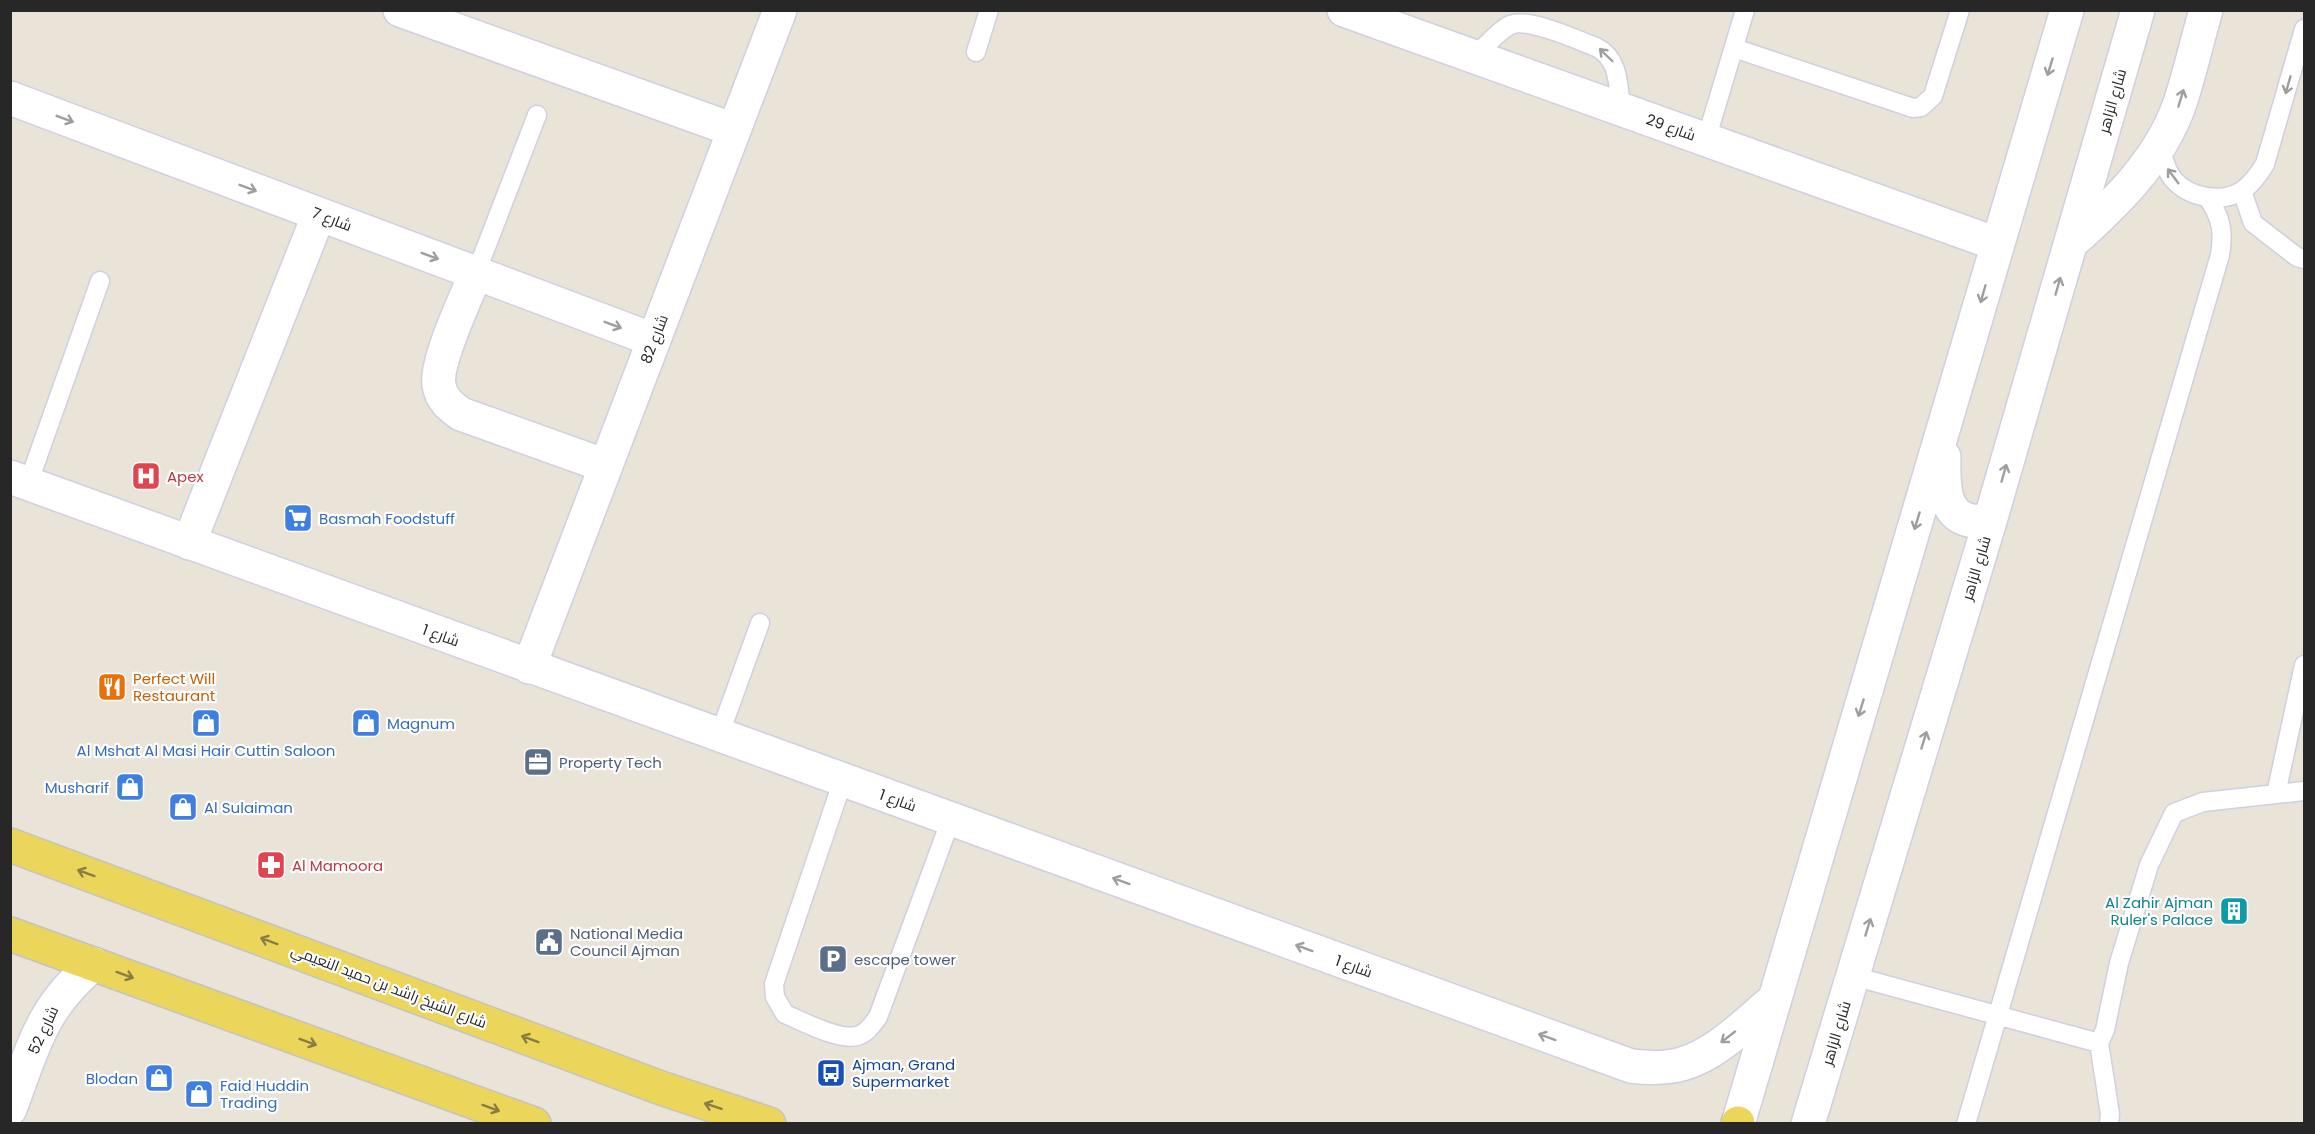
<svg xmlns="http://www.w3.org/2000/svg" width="2315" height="1134" viewBox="0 0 2315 1134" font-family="Poppins,Cairo,sans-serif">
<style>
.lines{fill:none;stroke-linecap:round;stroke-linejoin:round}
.lane-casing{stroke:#ced0e0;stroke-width:21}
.street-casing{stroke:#ced0e0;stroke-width:36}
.secondary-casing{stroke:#ced0e0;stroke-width:36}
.primary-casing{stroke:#c3c3c3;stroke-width:36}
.lane{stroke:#fff;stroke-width:18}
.street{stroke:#fff;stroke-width:33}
.secondary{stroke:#fff;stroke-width:33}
.primary{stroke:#ebd55b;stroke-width:33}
.oneway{stroke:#9e9e9e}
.oneway2{stroke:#897e41}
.labels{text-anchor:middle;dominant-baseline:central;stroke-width:4.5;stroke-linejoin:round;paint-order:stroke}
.street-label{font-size:15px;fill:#272727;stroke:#fff}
.health-label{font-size:15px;fill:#be3a42;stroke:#fff;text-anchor:start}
.shop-label{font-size:15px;fill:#366cbe;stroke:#fff;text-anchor:start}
.food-label{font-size:15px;fill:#c56008;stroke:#fff;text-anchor:start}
.service-label{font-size:15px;fill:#4e5e75;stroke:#fff;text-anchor:start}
.culture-label{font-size:15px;fill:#0d838f;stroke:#fff;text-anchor:end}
.transit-label{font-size:15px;fill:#164399;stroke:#fff;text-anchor:start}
</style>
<rect width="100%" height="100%" fill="#e9e3d8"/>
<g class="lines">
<!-- lane casing -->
<g class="lane-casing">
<path id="lane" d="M1734,48L1913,108L1921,107L1933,96L1960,10
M976,52L989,10
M1474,57C1485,47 1497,32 1510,25C1528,17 1577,40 1596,47C1620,59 1618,86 1621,109
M1706,140L1745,10
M2160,143C2163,156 2165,169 2173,179C2189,198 2223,204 2243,190C2253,183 2259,174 2265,164L2304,29
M2242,191L2253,223L2297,257L2304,259
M476,273L537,115
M28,484L100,281
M719,736L760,623
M843,780L774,984L775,997L785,1014C802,1021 839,1041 857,1036C867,1033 872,1025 878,1017L951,819
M2276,794L2304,665
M1853,976L2099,1043L2105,1030L2119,963L2149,865L2174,813L2203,802L2304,791
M2099,1043L2110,1114L2109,1124
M1966,1124L2220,255C2224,231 2221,216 2207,197"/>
</g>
<!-- street casing -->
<g class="street-casing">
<path id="street" d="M400,10L734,130
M1344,10L1997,244
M10,98L654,340
M2071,243C2115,204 2160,161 2180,103C2190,73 2197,41 2206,10
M476,273C466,298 435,362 439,385C441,399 451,407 461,414L606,466
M10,477L1631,1066C1648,1068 1665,1069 1682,1064C1717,1054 1746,1023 1774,1000
M189,543L319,214
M529,667L780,10
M10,1109C33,1048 41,1007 94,964"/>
</g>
<!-- secondary casing -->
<g class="secondary-casing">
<path id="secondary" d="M1944,457C1943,493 1944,526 1990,521
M1738,1124L2067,10
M1808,1124L1990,521L2138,10"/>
</g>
<!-- primary casing -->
<g class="primary-casing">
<path id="primary" d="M10,845L661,1088L769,1124
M10,934L534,1124
M1738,1124V1123"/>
</g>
<!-- lane -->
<use href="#lane" class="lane"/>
<!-- street -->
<use href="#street" class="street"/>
<!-- secondary -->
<use href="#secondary" class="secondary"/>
<!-- primary -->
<use href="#primary" class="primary"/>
</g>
<!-- one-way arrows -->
<defs><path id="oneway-shaft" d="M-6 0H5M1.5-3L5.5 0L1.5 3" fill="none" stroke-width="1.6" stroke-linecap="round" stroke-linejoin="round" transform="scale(1.5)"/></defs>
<g class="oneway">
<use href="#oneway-shaft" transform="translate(1606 55) rotate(-136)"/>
<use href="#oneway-shaft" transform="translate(2050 67) rotate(107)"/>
<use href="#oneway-shaft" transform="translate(2288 85) rotate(106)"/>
<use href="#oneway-shaft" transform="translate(2181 98) rotate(-73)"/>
<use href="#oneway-shaft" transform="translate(65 119) rotate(21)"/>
<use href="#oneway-shaft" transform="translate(2173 176) rotate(-127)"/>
<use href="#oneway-shaft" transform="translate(248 188) rotate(21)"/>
<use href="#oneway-shaft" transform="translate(430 256) rotate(20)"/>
<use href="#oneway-shaft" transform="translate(2058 286) rotate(-74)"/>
<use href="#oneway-shaft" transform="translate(1983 294) rotate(106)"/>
<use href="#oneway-shaft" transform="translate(613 325) rotate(21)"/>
<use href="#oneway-shaft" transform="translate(2004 473) rotate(-74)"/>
<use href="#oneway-shaft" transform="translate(1917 521) rotate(107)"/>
<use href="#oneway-shaft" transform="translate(1861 708) rotate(107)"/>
<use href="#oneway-shaft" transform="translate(1924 740) rotate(-73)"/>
<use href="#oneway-shaft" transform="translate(1121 881) rotate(-160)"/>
<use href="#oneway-shaft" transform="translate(1868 927) rotate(-73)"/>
<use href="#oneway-shaft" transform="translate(1304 948) rotate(-160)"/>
<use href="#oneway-shaft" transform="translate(1547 1037) rotate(-160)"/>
<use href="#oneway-shaft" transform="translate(1728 1037) rotate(142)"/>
</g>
<g class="oneway2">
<use href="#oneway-shaft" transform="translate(86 873) rotate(-160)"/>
<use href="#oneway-shaft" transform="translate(269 941) rotate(-160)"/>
<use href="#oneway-shaft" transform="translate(125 975) rotate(20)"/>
<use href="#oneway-shaft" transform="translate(530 1039) rotate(-159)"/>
<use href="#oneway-shaft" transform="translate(308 1042) rotate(20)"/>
<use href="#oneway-shaft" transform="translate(713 1106) rotate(-162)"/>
<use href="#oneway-shaft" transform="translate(491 1108) rotate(20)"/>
</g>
<!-- icons -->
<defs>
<g id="hospital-square" transform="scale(1.5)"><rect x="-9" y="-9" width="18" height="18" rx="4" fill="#e0444e" stroke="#fff"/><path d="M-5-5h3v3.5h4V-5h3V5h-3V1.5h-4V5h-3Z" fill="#fff"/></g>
<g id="supermarket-square" transform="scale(1.5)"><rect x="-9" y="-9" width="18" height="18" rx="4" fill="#3f7fe0" stroke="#fff"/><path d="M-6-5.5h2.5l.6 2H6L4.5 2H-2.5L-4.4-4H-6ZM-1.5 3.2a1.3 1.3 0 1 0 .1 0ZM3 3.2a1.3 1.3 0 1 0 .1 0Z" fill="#fff"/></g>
<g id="restaurant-square" transform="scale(1.5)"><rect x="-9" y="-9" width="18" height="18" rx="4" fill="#e8710a" stroke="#fff"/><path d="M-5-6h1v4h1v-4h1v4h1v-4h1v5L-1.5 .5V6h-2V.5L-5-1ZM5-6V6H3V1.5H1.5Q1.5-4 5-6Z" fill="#fff"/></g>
<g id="shop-square" transform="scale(1.5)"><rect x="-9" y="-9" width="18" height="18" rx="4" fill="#3f7fe0" stroke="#fff"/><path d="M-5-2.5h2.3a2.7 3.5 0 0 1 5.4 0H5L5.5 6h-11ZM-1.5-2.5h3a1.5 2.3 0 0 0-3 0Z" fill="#fff"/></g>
<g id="office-square" transform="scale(1.5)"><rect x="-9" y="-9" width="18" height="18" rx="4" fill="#5c6f8a" stroke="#fff"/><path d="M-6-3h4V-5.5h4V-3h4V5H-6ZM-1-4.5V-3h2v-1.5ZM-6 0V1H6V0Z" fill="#fff"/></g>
<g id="pharmacy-square" transform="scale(1.5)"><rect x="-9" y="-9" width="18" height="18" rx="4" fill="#e0444e" stroke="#fff"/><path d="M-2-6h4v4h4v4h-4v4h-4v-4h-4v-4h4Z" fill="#fff"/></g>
<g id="building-square" transform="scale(1.5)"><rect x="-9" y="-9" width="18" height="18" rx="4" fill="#0f9aa8" stroke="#fff"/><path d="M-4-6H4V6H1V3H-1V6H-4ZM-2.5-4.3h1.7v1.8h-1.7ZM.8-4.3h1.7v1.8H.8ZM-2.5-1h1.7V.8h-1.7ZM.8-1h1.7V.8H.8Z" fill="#fff"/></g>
<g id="civic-square" transform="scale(1.5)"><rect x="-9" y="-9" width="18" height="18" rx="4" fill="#5c6f8a" stroke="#fff"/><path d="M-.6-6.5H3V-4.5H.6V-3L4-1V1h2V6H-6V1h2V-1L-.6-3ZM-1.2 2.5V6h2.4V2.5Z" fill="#fff"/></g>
<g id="parking-square" transform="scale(1.5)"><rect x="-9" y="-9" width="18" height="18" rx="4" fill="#5c6f8a" stroke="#fff"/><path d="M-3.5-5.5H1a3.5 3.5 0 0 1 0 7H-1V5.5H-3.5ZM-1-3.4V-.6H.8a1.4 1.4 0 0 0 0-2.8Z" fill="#fff"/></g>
<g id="bus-square" transform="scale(1.5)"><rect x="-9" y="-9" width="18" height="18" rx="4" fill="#1a4fb4" stroke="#fff"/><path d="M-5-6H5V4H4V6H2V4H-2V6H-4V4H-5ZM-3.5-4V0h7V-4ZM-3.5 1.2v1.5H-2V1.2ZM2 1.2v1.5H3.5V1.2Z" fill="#fff"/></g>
</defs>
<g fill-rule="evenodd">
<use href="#hospital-square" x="146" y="476"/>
<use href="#supermarket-square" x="298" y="518"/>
<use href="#restaurant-square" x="112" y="687"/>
<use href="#shop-square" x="206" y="723"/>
<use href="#shop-square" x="366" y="723"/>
<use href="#office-square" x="538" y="762"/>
<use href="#shop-square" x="130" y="787"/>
<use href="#shop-square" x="183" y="807"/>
<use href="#pharmacy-square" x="271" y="865"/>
<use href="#building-square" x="2234" y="911"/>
<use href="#civic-square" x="549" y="942"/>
<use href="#parking-square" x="833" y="959"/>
<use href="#bus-square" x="831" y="1073"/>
<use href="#shop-square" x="159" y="1078"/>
<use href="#shop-square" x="199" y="1094"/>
</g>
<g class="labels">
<!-- street labels -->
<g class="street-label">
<text transform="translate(2112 101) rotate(-74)">شارع الزاهر</text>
<text transform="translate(1671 127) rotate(20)">شارع 29</text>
<text transform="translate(332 219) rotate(21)">شارع 7</text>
<text transform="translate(654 339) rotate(-69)">شارع 82</text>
<text transform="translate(1976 568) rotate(-73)">شارع الزاهر</text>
<text transform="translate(441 635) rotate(20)">شارع 1</text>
<text transform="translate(898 800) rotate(20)">شارع 1</text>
<text transform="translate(1354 966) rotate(20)">شارع 1</text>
<text transform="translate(389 986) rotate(21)">شارع الشيخ راشد بن حميد النعيمي</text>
<text transform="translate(43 1030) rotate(-65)">شارع 52</text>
<text transform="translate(1836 1033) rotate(-73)">شارع الزاهر</text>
</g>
<!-- health labels -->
<g class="health-label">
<text x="167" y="476">Apex</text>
<text x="292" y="865">Al Mamoora</text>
</g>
<!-- shop labels -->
<g class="shop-label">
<text x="319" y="518">Basmah Foodstuff</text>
<text x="387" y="723">Magnum</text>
<text x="206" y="750" text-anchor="middle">Al Mshat Al Masi Hair Cuttin Saloon</text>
<text x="109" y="787" text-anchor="end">Musharif</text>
<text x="204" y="807">Al Sulaiman</text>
<text x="138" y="1078" text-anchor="end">Blodan</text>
<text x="220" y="1085">Faid Huddin<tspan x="220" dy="17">Trading</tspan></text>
</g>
<!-- food labels -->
<g class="food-label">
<text x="133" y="678">Perfect Will<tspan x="133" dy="17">Restaurant</tspan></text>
</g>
<!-- service labels -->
<g class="service-label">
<text x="559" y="762">Property Tech</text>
<text x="570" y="933">National Media<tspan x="570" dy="17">Council Ajman</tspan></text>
<text x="854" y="959">escape tower</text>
</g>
<!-- culture labels -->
<g class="culture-label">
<text x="2213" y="902">Al Zahir Ajman<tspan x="2213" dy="17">Ruler's Palace</tspan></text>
</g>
<!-- transit labels -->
<g class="transit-label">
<text x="852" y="1064">Ajman, Grand<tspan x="852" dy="17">Supermarket</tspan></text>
</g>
</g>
<!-- border -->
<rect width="2315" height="1134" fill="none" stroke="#272727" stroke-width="24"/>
</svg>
